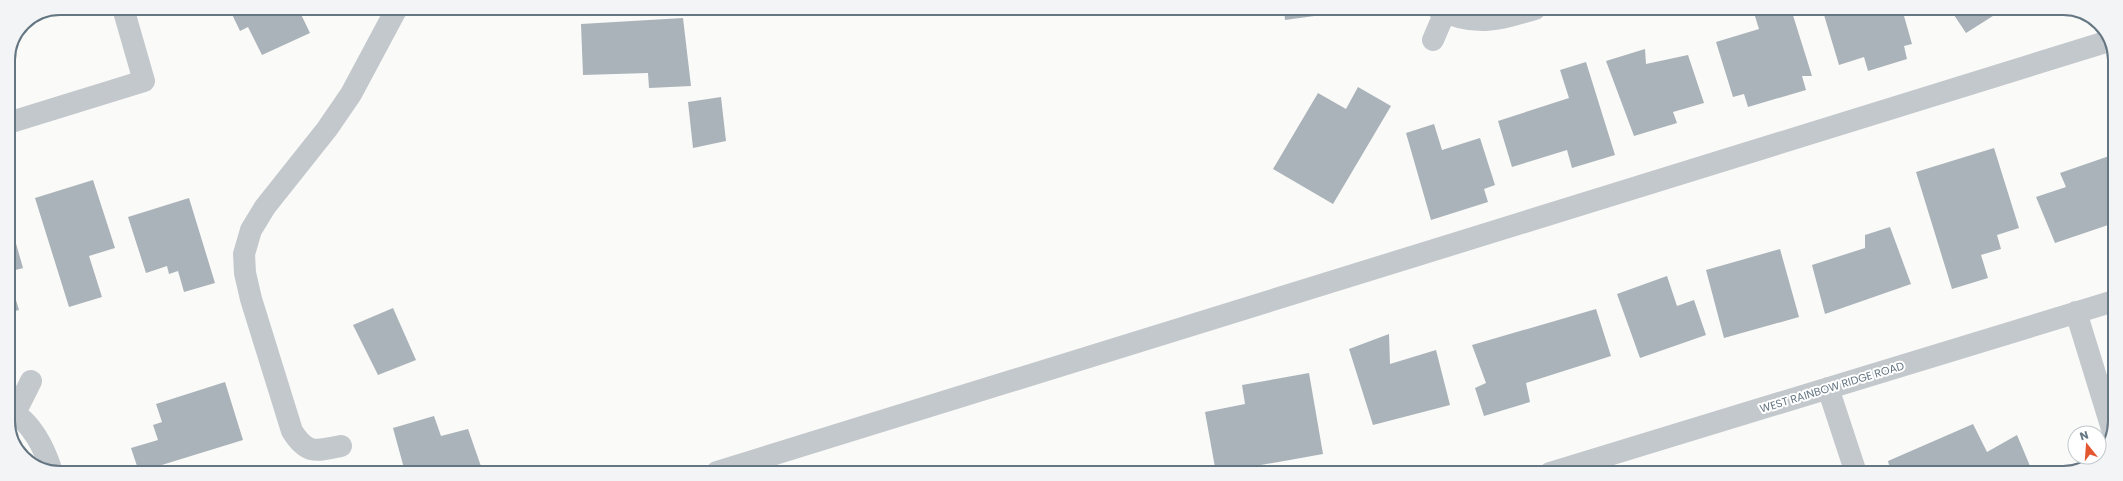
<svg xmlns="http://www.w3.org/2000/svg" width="2123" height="481" viewBox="0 0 2123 481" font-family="Poppins,sans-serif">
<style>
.building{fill:#aab3b9}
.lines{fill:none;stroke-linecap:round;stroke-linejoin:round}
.minor{stroke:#c3c8cc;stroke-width:22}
.labels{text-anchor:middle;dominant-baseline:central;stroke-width:4;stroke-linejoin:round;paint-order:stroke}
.street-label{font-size:11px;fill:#657683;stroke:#fff}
.rim{fill:none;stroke:#657683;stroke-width:2}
</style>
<rect width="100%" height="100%" fill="#fafaf8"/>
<!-- building -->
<path class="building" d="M229,8H298L310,33L262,55L248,27L240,31Z
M1048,9H1065L1050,14Z
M1284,9H1327L1329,14L1285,20Z
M1766,9H1791L1812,76H1802L1806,90L1748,107L1744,94L1733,97L1716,42L1759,29L1754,13Z
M1845,9H1902L1912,44L1904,46L1907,59L1868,71L1864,57L1839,65L1824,15Z
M1950,9H2004L1966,33Z
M683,18L691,86L649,88L648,73L583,75L581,24Z
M1645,49L1646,64L1688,55L1704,103L1673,112L1677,123L1634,136L1606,61Z
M1586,62L1615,155L1572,168L1567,150L1512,167L1498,121L1569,98L1560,70Z
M1358,87L1391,106L1333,204L1273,169L1318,93L1346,109Z
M721,97L726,141L693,148L688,102Z
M1434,124L1442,150L1480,138L1495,185L1484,189L1488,202L1431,220L1406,133Z
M1994,148L2019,228L1997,235L2001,249L1981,255L1988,278L1952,289L1916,172Z
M2115,154L2114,223L2055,243L2036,197L2066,187L2060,173Z
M93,180L115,248L89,256L102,297L69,307L35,198Z
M189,198L215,283L184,292L178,271L169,274L167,266L146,273L128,217Z
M11,226L23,268L8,272V227Z
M1890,227L1911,284L1825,314L1812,265L1865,248V235Z
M1780,249L1799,317L1724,338L1706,270Z
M8,274L19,310L8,313Z
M1667,276L1677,306L1694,300L1706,335L1640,358L1617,294Z
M393,308L416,360L378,375L353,325Z
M1596,309L1611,356L1526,383L1530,402L1484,416L1475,388L1486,383L1472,345Z
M1389,334L1390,364L1436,350L1450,405L1373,425L1349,349Z
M1309,373L1323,454L1216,473L1205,412L1245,404L1242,385Z
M225,382L243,440L139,472L131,448L158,440L153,425L162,422L156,404Z
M434,416L441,436L468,429L483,472H405L393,428Z
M1973,424L1987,452L2017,435L2030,466L2015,473H1891L1888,461Z
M246,465L248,472H223Z"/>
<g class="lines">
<!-- minor -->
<path class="minor" d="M1438,9C1475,27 1497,20 1535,9
M1433,40L1445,12
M8,123L144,81L123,8
M2076,312L2113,432
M1828,388L1856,473
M8,410C31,420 45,449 52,472
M15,413L31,381
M341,446C316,451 307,455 292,431L251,299L245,273L244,254L251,230L265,207L327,129L351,94L397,8
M717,472L2109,41
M1550,473L2114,301"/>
</g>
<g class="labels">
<!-- street labels -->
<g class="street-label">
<text transform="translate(1832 387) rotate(-17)">WEST RAINBOW RIDGE ROAD</text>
</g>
</g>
<!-- crop -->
<path d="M0 0H2123V481H0ZM60 15H2063A45 45 0 0 1 2108 60V421A45 45 0 0 1 2063 466H60A45 45 0 0 1 15 421V60A45 45 0 0 1 60 15Z" fill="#f3f4f5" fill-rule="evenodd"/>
<path class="rim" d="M60 15H2063A45 45 0 0 1 2108 60V421A45 45 0 0 1 2063 466H60A45 45 0 0 1 15 421V60A45 45 0 0 1 60 15Z"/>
<!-- north arrow -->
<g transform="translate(2087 445) rotate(343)"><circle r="19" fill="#ffffff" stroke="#c1c8cd"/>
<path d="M0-3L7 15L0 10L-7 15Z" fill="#e4572e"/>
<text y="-6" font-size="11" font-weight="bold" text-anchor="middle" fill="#657683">N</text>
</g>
</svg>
